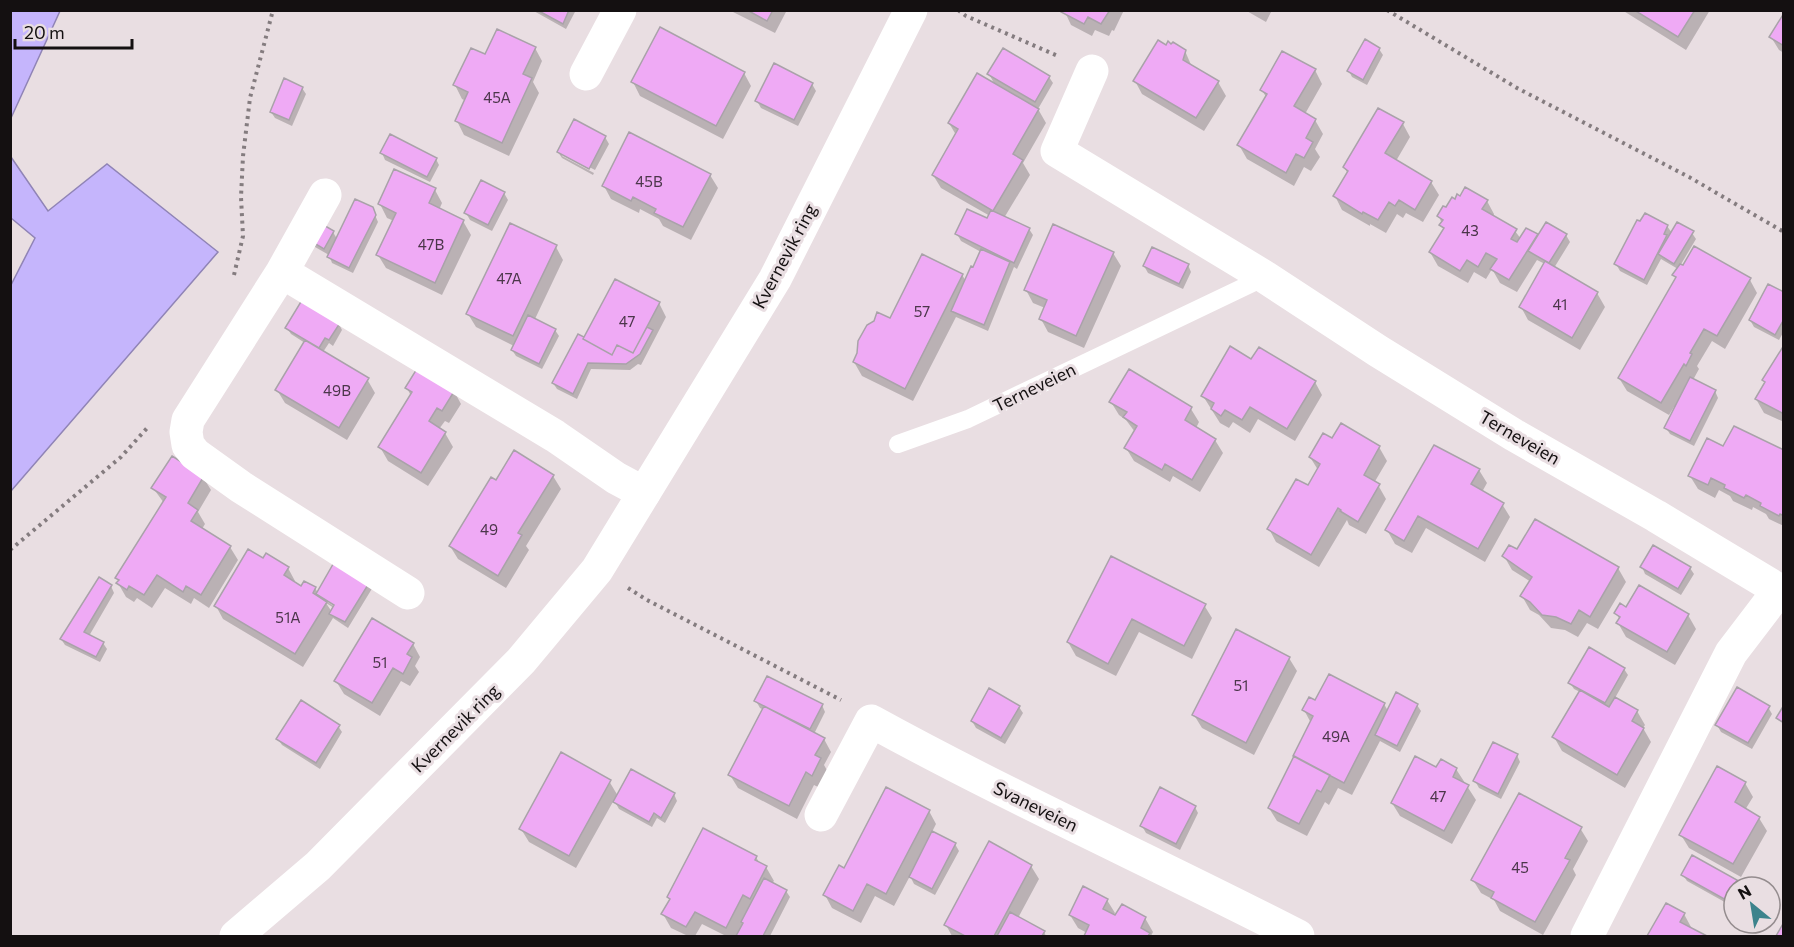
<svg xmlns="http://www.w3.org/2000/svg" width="1794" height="947" viewBox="0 0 1794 947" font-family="Commissioner,sans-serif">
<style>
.water{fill:#c5b5fc;stroke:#9084b6;stroke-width:1.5}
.shadow{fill:#0003;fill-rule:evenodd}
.building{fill:#efaaf5;stroke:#a9a2a9;stroke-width:1.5}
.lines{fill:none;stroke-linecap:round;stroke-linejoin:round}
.path{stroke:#847c7f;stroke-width:4;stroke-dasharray:3 4.5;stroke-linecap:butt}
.service{stroke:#fff;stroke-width:18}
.minor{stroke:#fff;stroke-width:33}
.secondary{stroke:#fff;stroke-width:33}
.labels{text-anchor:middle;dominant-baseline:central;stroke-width:6;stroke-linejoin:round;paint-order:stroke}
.number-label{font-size:15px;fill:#4b364a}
.street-label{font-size:18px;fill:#141011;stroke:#e9dee2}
</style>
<rect width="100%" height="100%" fill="#e9dee2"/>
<!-- water -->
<path class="water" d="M11,10L60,11L11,118L10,11Z
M11,157L48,211L107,164L218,252L11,491V285L35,238L11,218Z"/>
<!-- shadow -->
<path class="shadow" d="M532,10H576L566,29Z
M729,10H787L775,33Z
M1064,10H1124L1114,31L1112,30L1109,36L1095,30L1092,36L1071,25Z
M1245,10H1272L1266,22Z
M1622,10H1710L1686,50Z
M1784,16V53L1779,50L1771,37Z
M1166,47L1185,51L1192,67L1218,82L1226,96L1204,131L1142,94L1135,81Z
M535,48L542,61L533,82L539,93L509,156L464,135L457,121L466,101L462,99L455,85L485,56Z
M1379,49L1383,55L1367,85L1352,77L1349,71Z
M1315,70L1322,84L1305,114L1315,120L1323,134L1315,149L1320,157L1311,171L1304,167L1294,186L1247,159L1239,145L1266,97L1262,90Z
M744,73L751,86L723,139L640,96L633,82Z
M989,74L1049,77L1053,83L1038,109L1046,123L1023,163L1030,175L1004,218L1029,229L1033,235L1017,269L1014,267L988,331L956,317L913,401L862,376L854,362L891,320L962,275L966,281L974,269L981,252L961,241L957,234L988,220L990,216L941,188L933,175L956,135L949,123L995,85Z
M812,84L816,91L798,126L761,108L757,101Z
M302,88L306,94L292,126L275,118L271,112Z
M1403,124L1410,137L1396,161L1431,182L1439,195L1423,222L1406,213L1403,218L1397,214L1386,233L1370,224V226L1342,210L1335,196L1348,174L1344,167Z
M605,137L609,144L595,170L562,153V156L594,173L593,175L562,158L558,152Z
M382,153L436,159L439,165L430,182L385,160Z
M710,175L718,188L691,240L663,226L659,219L640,209L639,213L611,199L604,186Z
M435,190L442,203L439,210L463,221L471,235L442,295L386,268L378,255L394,221L387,218L380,204Z
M504,193L508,200L492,231L470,220L466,213Z
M1487,201L1494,214L1493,217L1515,231L1521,239L1537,235L1538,238L1566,235L1570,242L1554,268L1597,293L1605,307L1580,350L1528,320L1521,307L1545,264L1537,260L1517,292L1500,283L1492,269L1486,279L1474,272L1468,283L1438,266L1430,252L1444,230L1439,216Z
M372,208L378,222L353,273L332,263L329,255L315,247L311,240L333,232L337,239Z
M1667,226L1672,233H1692L1696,239L1680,266L1750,280L1757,293L1725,349L1712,341L1697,366L1699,369L1693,380L1715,391L1718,398L1694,446L1670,434L1666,428L1676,408L1674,407L1669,415L1627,391L1619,378L1676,279L1674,275L1678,269L1661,259L1647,285L1620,271L1616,264Z
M556,247L563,260L535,319L555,330L559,336L542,369L516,356L512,350L514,346L476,327L468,314Z
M1113,253L1121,266L1084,348L1048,332L1041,319L1045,308L1033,303L1026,290Z
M1188,265L1191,272L1183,289L1148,273L1144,266Z
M1784,294V331L1779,340L1754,327L1750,320Z
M659,303L666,317L641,365L638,364L630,370L591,369L577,399L557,389L553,383L578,336L585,339Z
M339,324L342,330L333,346L329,343L323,352L367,379L375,393L347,440L285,403L277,390L305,343L291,334L287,328Z
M1784,348V422L1764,413L1756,399Z
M1252,361L1315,382L1322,395L1295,441L1258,419L1250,433L1233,422L1229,428L1220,423L1203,396Z
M1129,372L1191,409L1199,422L1196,428L1215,440L1223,453L1200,492L1173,476L1170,482L1134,461L1126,448L1135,432L1126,420L1119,415L1111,402Z
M407,388L454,391L461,404L449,423L445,421L439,429L445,433L453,447L428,486L388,461L380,447L411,396Z
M1342,426L1379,447L1387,461L1374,483L1378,485L1386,499L1366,534L1349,525L1347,520L1319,567L1276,542L1269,529L1308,487L1318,470L1310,457L1333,440Z
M1724,448L1784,452V526L1769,519L1766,514L1753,507L1752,510L1733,501L1730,496L1719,490L1715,498L1698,489L1690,476Z
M1479,470L1487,483L1482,492L1502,504L1510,517L1485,562L1426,528L1412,553L1395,544L1387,530Z
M553,476L561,489L526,546L529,550L506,588L458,559L450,546L497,482Z
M203,477L211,490L198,512L205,524L202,529L230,547L238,560L209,608L194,598L191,604L165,588L152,608L137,598L134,602L126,597L118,583L117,578L164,503L153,488Z
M1518,551L1618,568L1626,582L1598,629L1587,623L1578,637L1565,630L1551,628L1539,615L1530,610L1522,596L1531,582L1512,570L1504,556Z
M1112,558L1204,605L1212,618L1192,659L1139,632L1116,676L1076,656L1068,642Z
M264,560L288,568L295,581L294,583L301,588H315L318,593L336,561L373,587L348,628L333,618L303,667L223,619L216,606ZM321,595L340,610L321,598ZM326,603L334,608L332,612Z
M1642,567L1690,568L1694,574L1681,595L1645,574Z
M111,586L114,593L89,636L103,643L107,649L100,662L65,645L61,639Z
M1640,587L1688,615L1696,629L1675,665L1626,637L1618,623L1620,620L1616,613L1627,609Z
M413,644L420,657L415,666L419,672L410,686L401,681L380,716L344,694L336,681Z
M1289,658L1297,671L1254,755L1202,728L1194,715Z
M1624,669L1628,675L1615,698L1637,711L1645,725L1643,728L1651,742L1625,788L1562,751L1554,737L1580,692L1574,689L1570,683Z
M756,701L822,705L825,712L814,734L824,739L831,752L824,765L828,772L820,788L814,785L797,819L738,788L730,775L764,710L760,708Z
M1316,702L1384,704L1388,711L1417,705L1421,711L1400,752L1380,741L1352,795L1338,788L1329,805L1325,802L1307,836L1277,821L1269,808L1311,723L1304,710Z
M1019,707L1023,713L1005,744L976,728L972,721Z
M1768,707L1772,714L1752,749L1721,732L1717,725Z
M338,726L342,732L320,769L282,745L278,739Z
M1517,755L1520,762L1501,799L1479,788L1475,781Z
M1437,769H1456L1476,800L1452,844L1400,816L1392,803Z
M609,781L618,796L674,794L677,801L665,823L657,818L652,827L619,809L614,800L576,868L529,842L521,829Z
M1745,783L1753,797L1745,810L1759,818L1767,831L1741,877L1689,848L1681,835Z
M1195,807L1198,813L1180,850L1146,833L1142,826Z
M929,811L936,824L932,832L955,844L959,851L935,895L914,884L910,876L894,906L875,896L861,923L832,908L825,895L845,870Z
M1580,828L1588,841L1573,869L1576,875L1543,935L1500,911L1494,900L1481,893L1473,880Z
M756,857L760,864L766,867L774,881L772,883L786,891L790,897L770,936H726L702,924L695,936H688L671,928L663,914L670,901L668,897Z
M1031,866L1039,879L1018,918L1044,932L1046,936H952L946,925Z
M1683,875L1736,881L1740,887H1734V897L1730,905L1687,881Z
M1107,900L1115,913L1113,916L1145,918L1153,932L1151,936H1085L1087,933L1078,928L1070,915Z
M1666,905L1684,914L1691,927L1690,929L1704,936H1649Z"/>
<!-- building -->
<path class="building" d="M537,10H569L563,24Z
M747,10H773L767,21Z
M1062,10H1110L1101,24L1088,17L1084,24L1061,12Z
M1634,10H1695L1678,37Z
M1784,13V46L1769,37Z
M660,27L745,72L716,126L631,82Z
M497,29L536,47L523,74L532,78L502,143L455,121L468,92L453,85L471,48L485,54Z
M1365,39L1380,48L1363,80L1347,71Z
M1158,40L1166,45L1168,41L1171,44L1173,42L1186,50L1183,60L1219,81L1196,118L1133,81Z
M1003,48L1050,76L1035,102L987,74Z
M1282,51L1316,69L1294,106L1316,119L1306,138L1313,142L1304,158L1296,154L1286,173L1237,145L1267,94L1260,90Z
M774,63L813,83L794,120L755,101Z
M977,73L1039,109L1013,154L1023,160L993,211L932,175L958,129L948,123Z
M284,78L303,87L289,120L270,112Z
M1378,108L1404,122L1385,153L1432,181L1415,210L1399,200L1395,206L1389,202L1378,220L1363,212L1362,214L1333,196L1348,171L1343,167Z
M574,119L606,136L589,169L557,152Z
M629,132L711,174L683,227L654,213L656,209L633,197L631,201L602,186Z
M390,134L437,158L427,177L380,153Z
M394,169L436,188L429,203L464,220L435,283L376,255L396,213L378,204Z
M481,180L505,192L488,225L464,213Z
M1465,187L1488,200L1482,209L1517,229L1511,239L1517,242L1526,228L1538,234L1509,280L1490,269L1497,259L1486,253L1478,267L1467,260L1460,271L1429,252L1444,228L1439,225L1443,220L1437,216L1443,206L1446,207L1452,197L1455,199L1457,194L1460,196Z
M355,199L373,207L376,215L349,268L327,257Z
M967,209L987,218L991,210L1030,228L1014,263L955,234Z
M1645,213L1668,225L1664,234L1667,235L1644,280L1614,264L1637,220L1640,221Z
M1546,222L1567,234L1549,263L1528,251Z
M1677,222L1694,231L1674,264L1658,254Z
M320,223L334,231L324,249L309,240Z
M510,223L557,245L513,336L466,314Z
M1053,224L1114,252L1076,336L1039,319L1047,300L1024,290Z
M1694,246L1751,278L1717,336L1704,329L1690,353L1692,354L1686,366L1684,364L1661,403L1618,378L1676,277L1672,275L1680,264L1683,265Z
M1152,247L1189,264L1179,284L1143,266Z
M981,249L1010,262L984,325L951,311L971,266L973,267Z
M922,254L963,274L905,389L853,362L857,353L858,341L867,325L874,321L877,312L890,318Z
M1545,261L1598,292L1572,338L1519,307Z
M615,279L660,302L633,353L617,345L612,355L583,339Z
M1768,284L1784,292V319L1775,335L1749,320Z
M302,300L340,323L329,340L325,338L319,348L285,328Z
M528,315L556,329L539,364L511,350Z
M647,327L653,330L640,354L626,364L588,363L573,394L552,383L578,334L584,337L583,339L612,355L617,345L633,353Z
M305,340L369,378L339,428L275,390Z
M1784,345V414L1755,399L1765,382L1762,380Z
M1230,346L1251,359L1259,347L1316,381L1287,429L1250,407L1242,420L1225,410L1221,416L1211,409L1214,403L1201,396Z
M418,367L455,390L442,411L437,408L429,421L446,432L421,473L378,447L412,392L405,388Z
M1129,369L1192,407L1185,420L1216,439L1192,480L1165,464L1162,470L1124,448L1137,426L1123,417L1127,412L1109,402Z
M1690,377L1716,390L1690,441L1664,428Z
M1341,423L1380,446L1364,475L1380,484L1358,522L1340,511L1341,510L1338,508L1311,555L1267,529L1296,479L1308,485L1320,464L1309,457L1323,433L1332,438Z
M1734,426L1784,450V512L1782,515L1780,514L1779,516L1760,506L1761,503L1746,495L1744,498L1724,488L1725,485L1711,478L1708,485L1688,476L1707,438L1723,446Z
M1434,445L1480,469L1471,484L1504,503L1478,549L1418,516L1404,541L1385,530Z
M514,450L554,475L518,533L522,535L498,576L449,546L491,477L496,480Z
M172,456L204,476L188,503L198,510L191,521L231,546L201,595L186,586L183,592L157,575L144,595L129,586L127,590L116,583L119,580L115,578L166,497L151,488Z
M1535,519L1619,567L1590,617L1579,610L1571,624L1556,617L1542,615L1530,602L1520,596L1532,577L1502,556L1509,545L1517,549Z
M1653,545L1691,567L1678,589L1640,567Z
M248,549L263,558L266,553L289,567L284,575L301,586L304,581L316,587L313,593L327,602L295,654L214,606Z
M1111,556L1206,604L1184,646L1132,619L1108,664L1067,642Z
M336,559L371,580L345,622L329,614L334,605L316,594Z
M99,577L112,585L84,632L104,642L96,657L60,639Z
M1639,585L1689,614L1667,652L1616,623L1620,617L1614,613L1620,603L1626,607Z
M372,618L414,643L407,654L412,657L403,674L393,668L372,703L334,681Z
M1236,629L1290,657L1246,743L1192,715Z
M1589,647L1625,668L1605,703L1568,683Z
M1329,674L1385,703L1344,783L1293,756L1313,716L1302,710L1309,697L1315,700Z
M767,676L823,704L810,729L754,701Z
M1737,687L1770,706L1748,743L1715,725Z
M989,688L1020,706L1001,738L971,721Z
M1580,690L1609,707L1615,697L1638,710L1632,721L1644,728L1617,775L1552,737Z
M1396,692L1418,704L1397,746L1375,735Z
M301,700L340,725L316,763L276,739Z
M1784,705V723L1776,718Z
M764,706L825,738L815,755L821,758L812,776L806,772L789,806L728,775Z
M1493,742L1518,754L1498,794L1473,781Z
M561,752L611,780L569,856L519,829Z
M1294,756L1330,775L1321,792L1317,790L1299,824L1268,808Z
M1415,756L1436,767L1441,759L1457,768L1453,777L1469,785L1444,831L1391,803Z
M1717,766L1746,782L1735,802L1760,817L1733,864L1679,835Z
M631,769L675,793L661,818L654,813L649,822L613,802Z
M886,787L930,810L886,894L867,884L853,911L823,895L839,865L844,868Z
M1160,787L1196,806L1176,844L1140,826Z
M1519,793L1582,827L1565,858L1570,860L1535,922L1491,898L1494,892L1471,880Z
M703,828L757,856L755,860L767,866L750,899L743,895L726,928L695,912L686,927L661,914L670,899L667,897Z
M932,831L956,843L932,889L909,877Z
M989,841L1032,865L994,936H965L944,925Z
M1692,855L1737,880L1726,900L1681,875Z
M764,878L787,890L763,936H736L743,923L741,922Z
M1083,886L1108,899L1103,909L1115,915L1122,904L1146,917L1141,928L1150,933L1148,936H1084L1089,925L1069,915Z
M1666,903L1685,913L1680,922L1707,936H1647Z
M1010,912L1045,931L1042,936H997Z
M1784,922V936H1776Z"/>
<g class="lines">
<!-- path -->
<path class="path" d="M958,10L966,16L1058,56
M1387,10L1517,88L1689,177L1784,232
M234,275L243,236L241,197L243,156L250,98L273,10
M10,550L121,457L148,427
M628,588L647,600L841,700"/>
<!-- service -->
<path class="service" d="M898,444L968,419L1265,277"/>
<!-- minor -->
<path class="minor" d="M1092,71L1057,151L1265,277L1378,351L1514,435L1656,516L1784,593
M586,74L620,10
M325,195L282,272L188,420L186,432L188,445L195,454L241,487L408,593
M282,272L555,436L616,478L644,493
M821,815L871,721C1011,798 1156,863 1298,936
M1587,936L1731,653L1779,590"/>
<!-- secondary -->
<path class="secondary" d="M236,936L318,866L521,661L597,570L775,279L911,10"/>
</g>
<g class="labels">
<!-- number labels -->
<g class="number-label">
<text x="497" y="97">45A</text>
<text x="649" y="181">45B</text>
<text x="1470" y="230">43</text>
<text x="431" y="244">47B</text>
<text x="509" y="278">47A</text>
<text x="1560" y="304">41</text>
<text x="922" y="311">57</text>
<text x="627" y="321">47</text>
<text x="337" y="390">49B</text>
<text x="489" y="529">49</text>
<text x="288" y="617">51A</text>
<text x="380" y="662">51</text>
<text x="1241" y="685">51</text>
<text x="1336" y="736">49A</text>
<text x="1438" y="796">47</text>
<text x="1520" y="867">45</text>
</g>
<!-- street labels -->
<g class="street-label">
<text transform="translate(784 256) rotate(-62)">Kvernevik ring</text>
<text transform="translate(1034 387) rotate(-26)">Terneveien</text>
<text transform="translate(1520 437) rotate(30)">Terneveien</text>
<text transform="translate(455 728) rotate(-45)">Kvernevik ring</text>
<text transform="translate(1036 806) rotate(26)">Svaneveien</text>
</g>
</g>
<!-- border -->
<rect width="1794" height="947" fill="none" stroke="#141011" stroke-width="24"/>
<!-- north arrow -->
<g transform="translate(1752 905) rotate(330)"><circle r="28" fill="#e9dee2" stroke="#948c8e" stroke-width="1.5"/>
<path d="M0-4.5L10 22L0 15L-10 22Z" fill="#3c838c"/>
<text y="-9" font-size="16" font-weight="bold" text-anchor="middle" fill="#141011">N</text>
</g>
<!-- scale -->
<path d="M15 39v9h117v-9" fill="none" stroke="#141011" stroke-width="3"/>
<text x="24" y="39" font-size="18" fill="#141011" stroke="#e9dee2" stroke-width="4.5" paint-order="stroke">20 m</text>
</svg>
